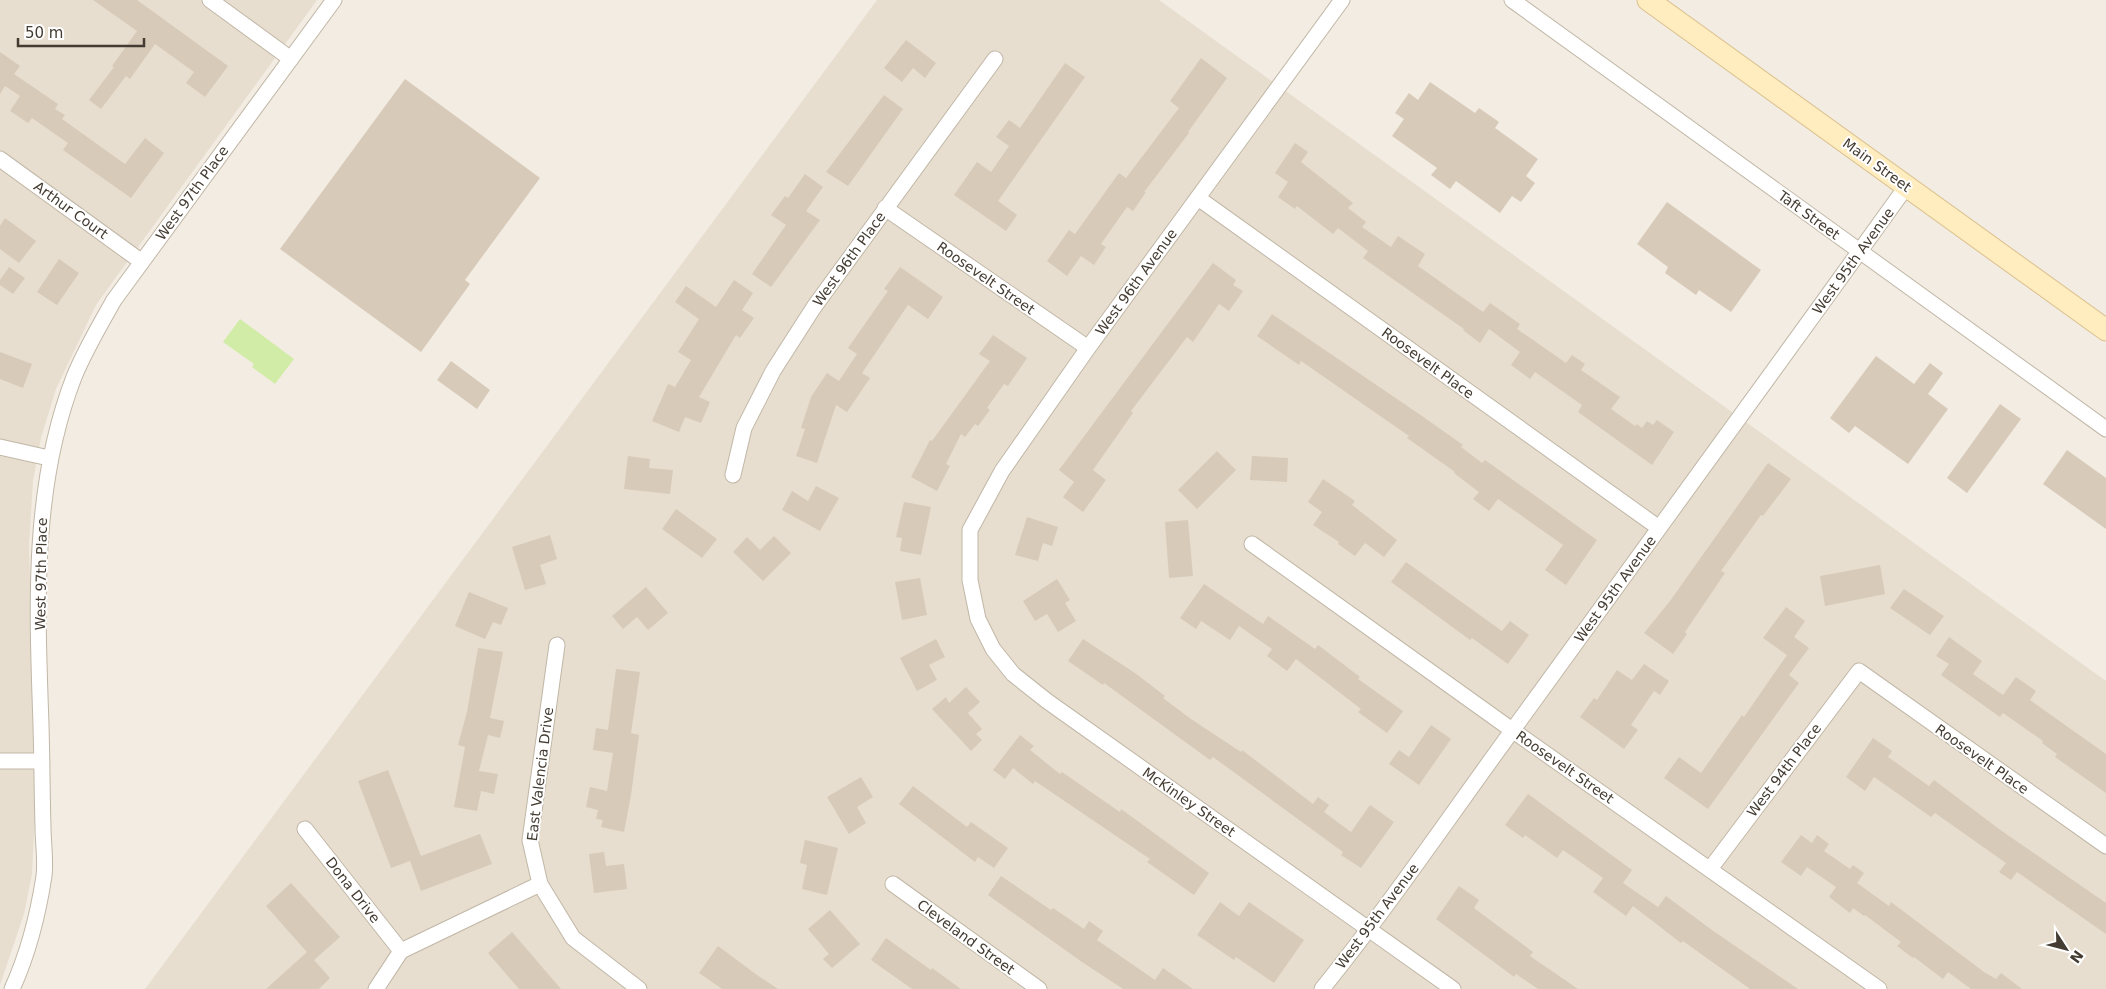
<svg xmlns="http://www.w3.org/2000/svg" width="2106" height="989" viewBox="0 0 2106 989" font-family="'DejaVu Sans',sans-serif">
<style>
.residential{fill:#e7decf}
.green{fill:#d1eca6}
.building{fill:#d8cab9}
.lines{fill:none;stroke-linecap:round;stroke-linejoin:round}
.minor-casing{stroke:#c1b7a7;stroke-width:17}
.secondary-casing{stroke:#dac18e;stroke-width:23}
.minor{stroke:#fff;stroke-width:15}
.secondary{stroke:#ffecbf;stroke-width:21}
.labels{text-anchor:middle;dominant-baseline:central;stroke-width:4;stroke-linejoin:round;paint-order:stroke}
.street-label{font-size:14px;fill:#443c32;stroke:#fff}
</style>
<rect width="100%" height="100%" fill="#f3ece2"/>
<!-- residential -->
<path class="residential" d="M0,0H317L96,305L56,389L41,438L33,481L29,545L36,793L32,874L24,914L0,985Z
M877,0H1159L2106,681V989H145Z"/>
<!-- green -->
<path class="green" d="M240,319L294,359L275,384L252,367L254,364L223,342Z"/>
<!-- building -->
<path class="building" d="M93,0H137L228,66L205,97L186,83L194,72L155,44L130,79L126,76L101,109L89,100L114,67L112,66L137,31Z
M906,40L936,63L925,78L913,68L902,82L884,68Z
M0,52L20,66L14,74L58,104L55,109L65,115L62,119L125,164L145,138L164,153L131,198L63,150L68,143L32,118L28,123L10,111L20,96L5,86L0,94Z
M1201,58L1227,78L1188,132L1189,133L1144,192H1146L1133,211L1127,207L1101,244L1106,247L1094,265L1081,256L1067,276L1047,261L1069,230L1075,234L1119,173L1126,178L1179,108L1170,101Z
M1065,63L1085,77L998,201L1017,215L1006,231L954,195L977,162L991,172L1009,146L996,137L1009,120L1020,128Z
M405,79L540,178L465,280L470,284L421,352L280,249Z
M1430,82L1475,113L1479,108L1499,122L1495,128L1538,159L1526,176L1535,183L1521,202L1512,196L1500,213L1456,181L1450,189L1431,175L1437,168L1392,136L1404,119L1395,113L1409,93L1418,100Z
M884,95L903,109L848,186L826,172Z
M1295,143L1308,152L1301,162L1353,203L1348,208L1366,222L1362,227L1391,247L1398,236L1425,254L1418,266L1483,312L1490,303L1520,324L1517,329L1566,363L1572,355L1585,364L1581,370L1620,397L1611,409L1635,426L1637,424L1642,428L1647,421L1653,425L1657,420L1674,432L1652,465L1578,412L1582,405L1535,372L1530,379L1511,365L1520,352L1489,329L1480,343L1463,330L1464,329L1363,258L1368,251L1338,228L1333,234L1297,206L1295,209L1278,197L1288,182L1275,173Z
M805,174L823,187L806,211L820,220L771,287L752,274L786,225L771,215L785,196L788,198Z
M1667,202L1761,270L1731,312L1699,290L1696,295L1665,273L1668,267L1637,244Z
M5,218L36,241L19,263L0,249V226Z
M59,259L79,273L57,305L37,292Z
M1213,263L1236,280L1233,285L1243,291L1229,311L1219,304L1193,342L1187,337L1131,411L1133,413L1093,470L1106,480L1083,512L1063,497L1074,482L1059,470Z
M9,267L25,278L13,294L0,285V280Z
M900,267L943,297L928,319L908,305L862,373L870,378L847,412L836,405L817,463L796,456L805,429L801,428L811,397L827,373L839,381L857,354L848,348L888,291L884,289Z
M734,280L753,293L742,310L754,318L740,338L736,335L699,397L710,402L701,423L685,417L679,432L652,421L668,384L675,387L691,360L678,352L699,319L675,302L686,286L716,307Z
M1272,314L1422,416L1463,445L1461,447L1482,463L1485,460L1597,540L1566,585L1545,570L1563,545L1498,499L1489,511L1473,499L1479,492L1454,473L1455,472L1407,438L1409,436L1301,361L1299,365L1257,336Z
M993,335L1027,358L1008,386L1004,384L987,408L990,410L978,426L975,424L965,437L961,434L946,464L950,466L937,491L911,477L930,440L932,441L990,361L979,354Z
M0,352L32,364L23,388L0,379Z
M1876,356L1914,384L1930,363L1943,373L1928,394L1948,409L1908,464L1855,426L1849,433L1830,418Z
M451,361L490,390L477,409L437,380Z
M2000,404L2021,419L1967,493L1947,478Z
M2067,450L2106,478V529L2043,484Z
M1217,451L1236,470L1197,509L1178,490Z
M628,456L650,459L649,468L673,470L670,494L624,489Z
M1252,456L1288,458L1287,482L1250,480Z
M1768,463L1791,479L1763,516L1761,515L1721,571L1725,573L1685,632L1687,634L1673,654L1644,633L1670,601Z
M1323,479L1355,501L1352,505L1397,540L1384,557L1365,543L1355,556L1338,544L1339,542L1313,525L1322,512L1308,502Z
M816,486L839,498L820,531L782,510L792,491L808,501Z
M904,502L931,507L921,555L900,551L902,538L896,537Z
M676,509L717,539L702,558L662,529Z
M1027,517L1058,527L1052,546L1043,543L1038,561L1015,555Z
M1188,520L1193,576L1169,578L1165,522Z
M550,535L557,559L540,565L546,584L525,590L512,547Z
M774,536L791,553L763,581L733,552L747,537L760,550Z
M1406,562L1502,631L1510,621L1529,635L1508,664L1472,638L1470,640L1391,582Z
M1880,565L1885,594L1825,606L1820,576Z
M920,578L927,615L902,620L895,582Z
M1057,579L1070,600L1065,603L1076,621L1058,632L1047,614L1035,621L1023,601Z
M1204,584L1263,624L1268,616L1315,649L1318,645L1360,677L1358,679L1403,711L1387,733L1358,712L1361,709L1296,659L1287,671L1267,656L1272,649L1239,626L1230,640L1201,621L1196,629L1180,618Z
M646,587L668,613L648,630L637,617L623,629L612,616Z
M1904,589L1944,616L1930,635L1890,608Z
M469,592L508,608L501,625L493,622L485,639L455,626Z
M1786,607L1805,621L1794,637L1809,648L1789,675L1799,683L1708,809L1664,778L1679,757L1701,773L1742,715L1744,717L1787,655L1763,638Z
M1949,637L1982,661L1973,674L2003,695L2016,677L2036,691L2030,700L2106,754V793L2055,757L2057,754L2042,743L2043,741L2003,713L2000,717L1941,675L1949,664L1936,656Z
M936,639L945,657L929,665L937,680L917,691L900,658Z
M1083,639L1135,673L1165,696L1163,698L1191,719L1241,752L1242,750L1313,804L1318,797L1329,805L1324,812L1351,832L1370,805L1394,822L1361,868L1341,855L1343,852L1213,757L1210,760L1104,683L1103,685L1068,661Z
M478,648L503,652L490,718L504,721L500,738L488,735L479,771L498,774L494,794L481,791L477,811L454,807L465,747L458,745L467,712Z
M1644,664L1669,681L1660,695L1654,691L1631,725L1638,730L1624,749L1580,717L1594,698L1597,700L1617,670L1632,680Z
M616,669L640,672L631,733L639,735L631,795L624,832L601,827L603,820L596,819L598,810L586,807L590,787L607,791L613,753L593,750L596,728L608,730Z
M966,687L980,702L968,713L982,729L976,734L982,740L971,751L932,709L946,697L949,703Z
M1431,725L1451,739L1419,785L1389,764L1399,750L1409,757Z
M1020,735L1034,746L1030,750L1060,774L1062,772L1120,812L1121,809L1209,873L1194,895L1147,862L1150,859L1035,781L1033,784L1013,768L1005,779L993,770Z
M1873,738L1892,751L1888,757L1929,786L1934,780L1999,829L2106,903V934L2017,872L2011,880L1999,872L2006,863L1935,813L1931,817L1874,777L1865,791L1846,777Z
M388,770L421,856L480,834L492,864L421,891L410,861L391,868L358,781Z
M861,777L873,797L857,807L866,823L849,834L827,797Z
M913,786L967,827L971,822L1008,848L994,868L978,857L975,862L899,804Z
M1528,794L1632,870L1623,883L1658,907L1666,896L1712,930L1798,989H1750L1683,941L1681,943L1633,906L1626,916L1593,892L1603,878L1563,850L1557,858L1525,835L1523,838L1505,825Z
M1801,835L1812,843L1817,835L1829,844L1824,851L1850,869L1853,865L1864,873L1857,883L1889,906L1891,902L1984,972L1996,979L2001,973L2022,989H1971L1948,972L1943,979L1914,957L1913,958L1897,946L1901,942L1865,915L1864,916L1853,908L1850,913L1829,897L1836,887L1807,867L1801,876L1781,862Z
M805,840L838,848L827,895L802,889L807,865L800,863Z
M604,852L606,866L624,864L627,889L594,893L589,854Z
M1001,876L1051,910L1053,908L1084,929L1089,921L1103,931L1097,940L1155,980L1163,968L1193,989H1123L1082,962L988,895Z
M291,883L340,937L314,960L266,906Z
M1459,886L1479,900L1474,908L1533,952L1530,956L1578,989H1538L1516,974L1514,977L1436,919Z
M1220,902L1239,916L1249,902L1304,940L1274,983L1236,957L1234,960L1197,935Z
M830,910L860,944L832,968L823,959L829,954L808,929Z
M512,932L561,989H519L488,953Z
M886,938L931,970L932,968L961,989H912L871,960Z
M718,946L757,975L778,989H722L699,973Z
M307,952L330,978L319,989H266Z"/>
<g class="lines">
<!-- minor casing -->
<g class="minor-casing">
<path id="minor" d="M210,0L291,59
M1342,0L1088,348L1002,471L970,530V580L978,619L993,649L1013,674L1047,701L1453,989
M1512,0L2106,429
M0,159L142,262
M1198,198L1659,528
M885,208L1088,348
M0,447L49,458
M733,475L744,428L773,371L814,307L995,59
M1252,544L1512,730L1879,989
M557,645L530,840L540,884L573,938L639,989
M0,761H42
M305,829L401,951
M1710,869L1859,671L2106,846
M893,884L1039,989
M12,989C28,954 38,915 44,876C46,861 43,843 43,827C42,793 42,759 41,725C37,608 31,488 74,377C85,350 100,325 114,300L334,0
M376,989L401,951L540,884
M1322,989C1392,902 1454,810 1520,720C1649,542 1778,365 1906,187"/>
</g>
<!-- secondary casing -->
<g class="secondary-casing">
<path id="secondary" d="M1648,0L2106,330"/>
</g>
<!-- minor -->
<use href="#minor" class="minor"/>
<!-- secondary -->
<use href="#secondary" class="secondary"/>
</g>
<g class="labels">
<!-- street labels -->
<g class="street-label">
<text transform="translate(1877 165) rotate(36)">Main Street</text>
<text transform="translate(192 193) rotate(-54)">West 97th Place</text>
<text transform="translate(71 210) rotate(36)">Arthur Court</text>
<text transform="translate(1809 215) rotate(36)">Taft Street</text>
<text transform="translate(849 259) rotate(-54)">West 96th Place</text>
<text transform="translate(1853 261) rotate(-54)">West 95th Avenue</text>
<text transform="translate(986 278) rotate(35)">Roosevelt Street</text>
<text transform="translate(1136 282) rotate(-54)">West 96th Avenue</text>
<text transform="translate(1428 363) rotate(36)">Roosevelt Place</text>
<text transform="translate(41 574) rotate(-89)">West 97th Place</text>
<text transform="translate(1615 589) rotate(-54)">West 95th Avenue</text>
<text transform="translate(1982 759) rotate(35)">Roosevelt Place</text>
<text transform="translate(1565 767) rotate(35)">Roosevelt Street</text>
<text transform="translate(1784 770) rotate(-53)">West 94th Place</text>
<text transform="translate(540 774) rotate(-83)">East Valencia Drive</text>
<text transform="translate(1189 802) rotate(35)">McKinley Street</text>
<text transform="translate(353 890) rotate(52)">Dona Drive</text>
<text transform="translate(1377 916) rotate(-53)">West 95th Avenue</text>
<text transform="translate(966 937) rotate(36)">Cleveland Street</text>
</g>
</g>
<!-- north arrow -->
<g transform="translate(2066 949) rotate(126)" stroke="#ffffff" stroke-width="4" paint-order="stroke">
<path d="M0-4L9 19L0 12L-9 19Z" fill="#443c32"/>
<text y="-8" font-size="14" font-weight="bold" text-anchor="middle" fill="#443c32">N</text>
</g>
<!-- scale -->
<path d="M18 38v8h126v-8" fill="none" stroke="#443c32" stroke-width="2.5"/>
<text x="25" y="38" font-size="15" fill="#443c32" stroke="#ffffff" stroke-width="4" paint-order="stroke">50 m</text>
</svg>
